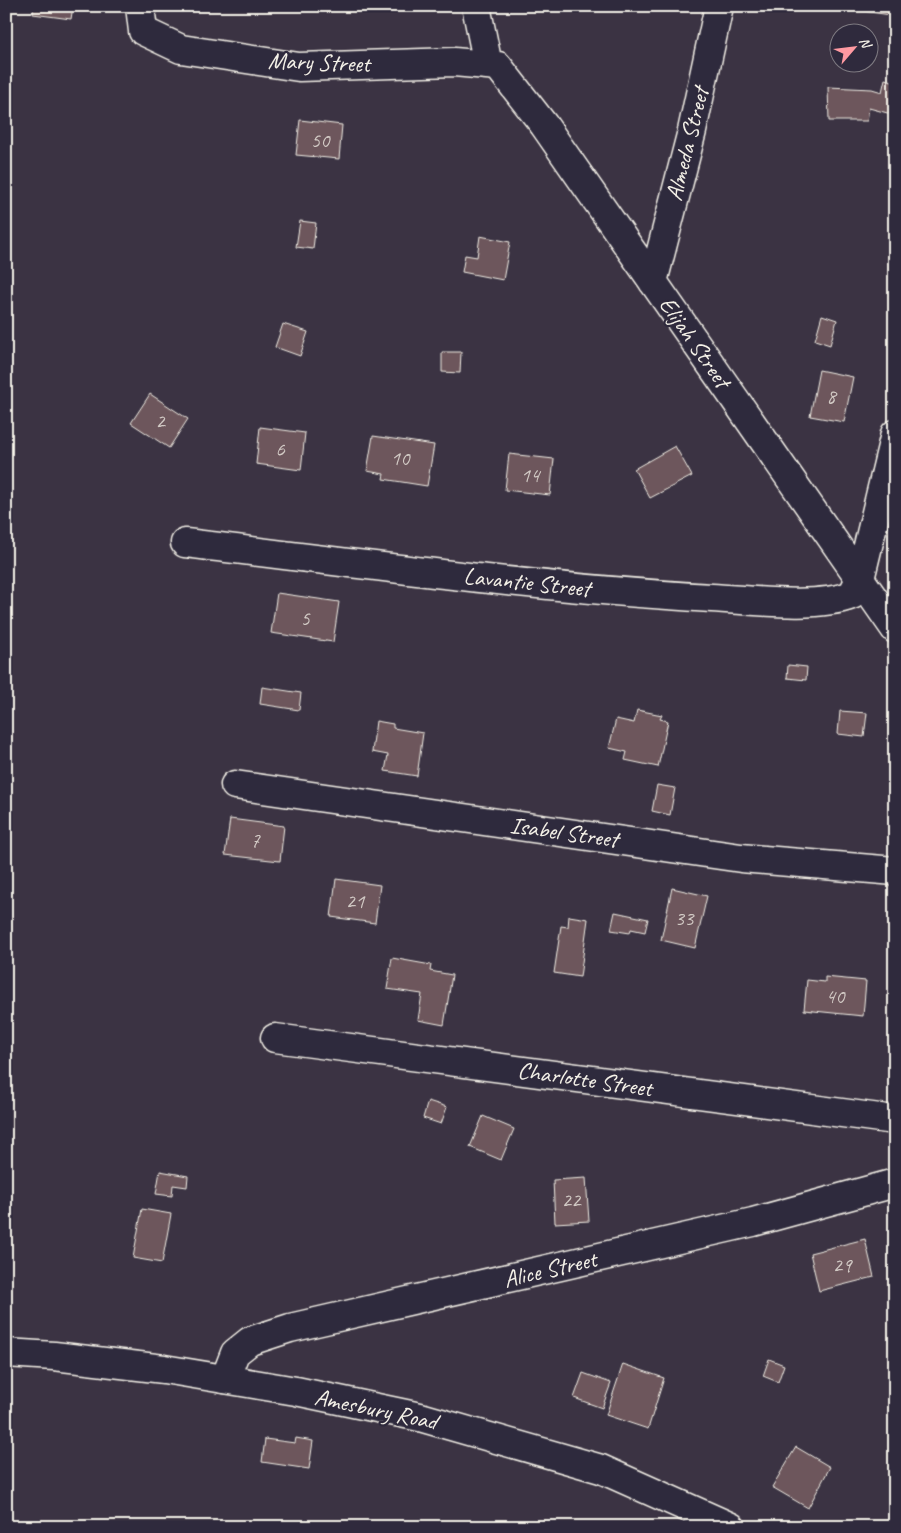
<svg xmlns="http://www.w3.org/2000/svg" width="901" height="1533" viewBox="0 0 901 1533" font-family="Caveat,sans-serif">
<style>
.building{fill:#6d575b;stroke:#f4f1e8}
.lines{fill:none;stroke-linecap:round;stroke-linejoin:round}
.minor-casing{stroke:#f4f1e8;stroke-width:31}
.secondary-casing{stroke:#f4f1e8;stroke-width:31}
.minor{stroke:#2f2a3d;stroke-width:28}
.secondary{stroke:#2f2a3d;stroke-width:28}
.labels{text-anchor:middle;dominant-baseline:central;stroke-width:4.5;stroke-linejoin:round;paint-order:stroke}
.number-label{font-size:21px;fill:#d2cac5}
.street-label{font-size:24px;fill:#f4f1e8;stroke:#2f2a3d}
</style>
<rect width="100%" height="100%" fill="#3b3343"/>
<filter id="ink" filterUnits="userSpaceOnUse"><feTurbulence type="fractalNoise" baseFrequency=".02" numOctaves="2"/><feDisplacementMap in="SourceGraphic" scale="10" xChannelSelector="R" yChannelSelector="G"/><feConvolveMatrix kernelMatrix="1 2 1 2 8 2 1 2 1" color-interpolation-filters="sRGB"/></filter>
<g filter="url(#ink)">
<!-- building -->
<path class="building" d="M34,6H73L71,19L33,14Z
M759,6H775V9Z
M848,6H893L891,15L848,9Z
M885,79L895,82V115L869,108L867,121H829L828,87L872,89L882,92Z
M300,120L342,125L339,159L296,155Z
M300,221L316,223L313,249L296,247Z
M480,236L510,242L503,280L462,272L465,255L477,257Z
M822,315L837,320L830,345L815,340Z
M283,324L308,332L300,356L275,347Z
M442,352H461L460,373L442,372Z
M819,370L853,377L844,422L810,416Z
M150,394L188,419L169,448L131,423Z
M260,427L305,433L301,470L256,464Z
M373,436L434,445L427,486L383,479L384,474L367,471Z
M675,446L692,476L650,498L634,469Z
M509,454L554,459L550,495L505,490Z
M277,593L339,602L333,642L271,633Z
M788,665L807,667L806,680L787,678Z
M262,687L301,693L299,710L260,704Z
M637,710L662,715L660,719L668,721L658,767L625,760L627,752L609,748L616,719L634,723Z
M840,711L867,713L864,737L838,734Z
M376,721L393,724V728L423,733L417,776L385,771L388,755L372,752Z
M657,785L675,788L670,815L652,811Z
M230,819L284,826L280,861L225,855Z
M336,879L380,885L375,923L331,917Z
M672,888L707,896L695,948L661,940Z
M615,912L648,919L645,932L631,929L630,933L611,930Z
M569,916L588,919L580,977L554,973L561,926L568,927Z
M392,958L431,965L430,971L452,975L444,1025L418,1020L422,994L387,989Z
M825,977L866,981L863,1016L804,1010L807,980L825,982Z
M428,1101L447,1107L441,1124L423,1118Z
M483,1116L514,1129L501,1160L470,1147Z
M160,1171L188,1176L187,1187L173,1185L172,1196L156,1194Z
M586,1178L589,1221L555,1223L553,1180Z
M142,1209L171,1214L162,1263L133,1258Z
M865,1239L874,1277L819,1291L810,1253Z
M769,1359L784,1365L778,1382L763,1376Z
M623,1364L664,1378L648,1429L606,1415Z
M583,1373L611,1383L602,1408L574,1398Z
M296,1438L313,1441L309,1469L262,1462L265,1439L295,1443Z
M796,1447L830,1467L808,1508L772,1487Z"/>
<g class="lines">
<!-- minor casing -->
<g class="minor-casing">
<path id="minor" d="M140,6L143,31L181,49L299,67L454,62L498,66L544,125L895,629
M476,6L488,65
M653,282L692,131L719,6
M185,543C361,564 536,588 712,598C752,600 815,609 852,595L860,579L895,434
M235,785L741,858L895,871
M275,1038L895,1120
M225,1379L235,1353L250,1341L290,1328L753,1222L895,1183"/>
</g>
<!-- secondary casing -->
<g class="secondary-casing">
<path id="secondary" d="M6,1353L54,1356L164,1369L296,1391L420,1417L601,1469L731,1527"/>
</g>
<!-- minor -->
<use href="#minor" class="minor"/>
<!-- secondary -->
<use href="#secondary" class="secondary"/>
</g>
</g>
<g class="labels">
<!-- number labels -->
<g class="number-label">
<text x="320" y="140">50</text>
<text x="831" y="396">8</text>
<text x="160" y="421">2</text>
<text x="280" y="449">6</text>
<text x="400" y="458">10</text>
<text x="530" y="475">14</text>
<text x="305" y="618">5</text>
<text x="255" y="840">7</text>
<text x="355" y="901">21</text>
<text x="684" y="918">33</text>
<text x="835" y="996">40</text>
<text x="571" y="1200">22</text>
<text x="842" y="1265">29</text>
</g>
<!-- street labels -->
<g class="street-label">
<text transform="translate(319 62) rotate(2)">Mary Street</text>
<text transform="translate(687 144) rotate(-76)">Almeda Street</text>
<text transform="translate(695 342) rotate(55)">Elijah Street</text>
<text transform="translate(527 582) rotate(6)">Lavantie Street</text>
<text transform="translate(564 832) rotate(8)">Isabel Street</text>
<text transform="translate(585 1079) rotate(8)">Charlotte Street</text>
<text transform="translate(550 1269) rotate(-13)">Alice Street</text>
<text transform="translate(376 1409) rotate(12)">Amesbury Road</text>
</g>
</g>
<!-- margin -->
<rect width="901" height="1533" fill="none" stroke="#2f2a3d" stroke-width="25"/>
<rect x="12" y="12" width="876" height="1508" fill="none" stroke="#f4f1e8" stroke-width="2" filter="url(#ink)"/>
<!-- north arrow -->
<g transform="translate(854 48) rotate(62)"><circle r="24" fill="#2f2a3d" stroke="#7e7a81"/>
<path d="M0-4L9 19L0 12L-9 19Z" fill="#ff9aa2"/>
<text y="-8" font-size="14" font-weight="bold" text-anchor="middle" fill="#f4f1e8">N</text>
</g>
</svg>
